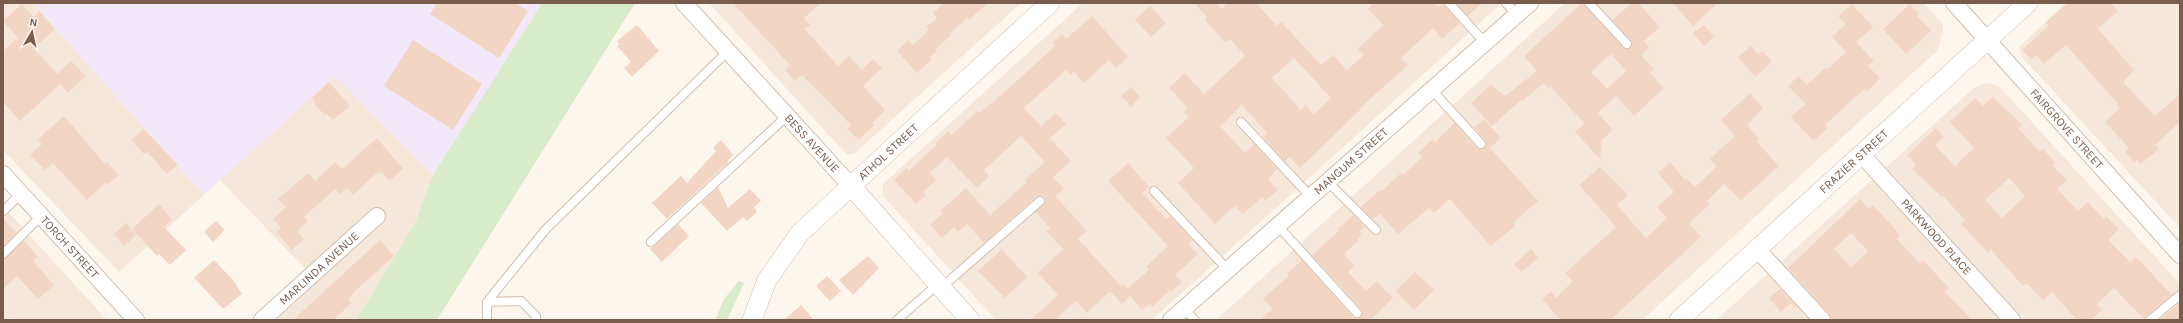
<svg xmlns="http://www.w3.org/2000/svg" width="2183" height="323" viewBox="0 0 2183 323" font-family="Karla,sans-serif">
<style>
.residential{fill:#f5e8da}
.education{fill:#f3e8fa}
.green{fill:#d8ecc9}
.building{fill:#f3d5c3;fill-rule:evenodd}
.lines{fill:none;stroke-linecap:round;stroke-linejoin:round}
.service-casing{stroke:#d1beb0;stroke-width:10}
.minor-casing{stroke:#d1beb0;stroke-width:18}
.tertiary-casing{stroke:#d1beb0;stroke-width:20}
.service{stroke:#fff;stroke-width:8}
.minor{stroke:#fff;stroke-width:16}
.tertiary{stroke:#fff;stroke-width:19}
.labels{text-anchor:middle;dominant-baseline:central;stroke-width:4;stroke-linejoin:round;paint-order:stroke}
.street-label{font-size:12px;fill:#7a5c4d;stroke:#fffaf3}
</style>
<rect width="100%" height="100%" fill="#fdf6ec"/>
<!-- residential -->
<path class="residential" d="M3,3H33L204,195L119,272L3,150Z
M709,3H1021L855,153L847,155Z
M1083,3H1502L1152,320H996L883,196V184Z
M1565,3H1924L1943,24V31L1938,50L1642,320H1216Z
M2066,3H2180V228L2021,56L2019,47Z
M335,75L433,175L415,223L356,320H271L316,280L220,180Z
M1985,83L1998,85L2180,284V292L2149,320H1716L1974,88Z
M3,206L107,320H3Z"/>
<!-- education -->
<path class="education" d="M33,3H542L433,175L335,76L204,195Z"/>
<!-- green -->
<path class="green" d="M542,3H635L437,320H356L415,223L433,175Z
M739,281L744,283L727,320H715L724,299Z"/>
<!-- building -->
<path class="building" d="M437,3H515L528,11L499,58L430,14Z
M733,3H821L804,18L810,25L805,29L838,66L849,56L862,70L873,59L882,68L863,86L885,110L872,123L874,125L859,140L847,129L851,125L802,75L795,81L785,70L790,65Z
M944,3H988L969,20L967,18L950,33L951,35L936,49L937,51L930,57L932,59L917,73L897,51L908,40L913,45L929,30L926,27L937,18L933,13Z
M1194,3H1216L1222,9L1227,3H1256L1277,26L1281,22L1285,26L1321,65L1333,55L1347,70L1364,55L1358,49L1383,25L1368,9L1374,3H1434L1439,7L1444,3L1460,23L1442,39L1433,28L1401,58L1408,65L1360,108L1361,109L1300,168L1290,157L1285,161L1263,137L1267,133L1242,105L1220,126L1245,153L1254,144L1277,169L1268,179L1278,190L1265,201L1262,197L1243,214L1235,206L1215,224L1178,183L1194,168L1166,138L1189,117L1184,112L1188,108L1169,88L1185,73L1204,94L1245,56L1230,39L1225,42L1205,20L1207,17ZM1294,58L1331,98L1314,114L1306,105L1301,110L1272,78Z
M1456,3H1482L1468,16Z
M1582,3L1625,49L1630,48L1632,42L1612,20L1632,3H1638L1660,27L1644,41L1649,48L1641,55L1654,69L1650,73L1664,88L1634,116L1616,96L1598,113L1613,130L1602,140L1600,159L1575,132L1584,123L1550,86L1548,88L1544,83L1522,101L1521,100L1492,126L1471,103L1491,84L1505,96L1537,71L1524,56ZM1611,54L1626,71L1607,89L1591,72Z
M1673,3H1718L1693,26Z
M2068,3H2111L2118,11L2098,29L2134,70L2123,82L2155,116L2180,94V122L2155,145L2159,149L2140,164L2137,160L2134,162L2125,151L2129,148L2105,122L2119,109L2116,105L2118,104L2066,45L2044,64L2036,55L2031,59L2022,50L2049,25L2046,22Z
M22,4L34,17L39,11L55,29L34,48L57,74L71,61L86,76L68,93L60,84L20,121L3,102V51L18,38L3,21Z
M1852,4L1873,27L1856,42L1874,61L1868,66L1880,78L1867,92L1864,89L1825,125L1828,128L1813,141L1791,117L1806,104L1788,86L1798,76L1807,85L1826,67L1828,69L1846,52L1832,37L1846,24L1838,16Z
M1910,4L1919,14L1917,16L1931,31L1906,54L1883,29Z
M1150,6L1166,23L1151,37L1135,20Z
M1092,16L1128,57L1116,68L1109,60L1084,83L1074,72L1071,75L1066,70L1024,108L1041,126L1056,113L1066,124L1050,138L1071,161L1053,177L1064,189L1055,196L1087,231L1078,239L1121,286L1124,284L1128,288L1149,270L1146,267L1168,246L1108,181L1128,163L1149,187L1142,193L1166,219L1170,216L1192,240L1188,244L1198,254L1175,275L1182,282L1171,292L1170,290L1152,307L1150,304L1142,310L1130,296L1122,304L1110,291L1087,313L1076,301L1055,320H1031L1058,295L1038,273L1063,249L1046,231L1050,228L1036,212L1045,203L1044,197H1036L984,243L967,224L958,232L954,227L942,238L930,225L942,214L940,211L966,188L990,215L1027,182L1025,180L1045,162L1021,136L984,170L989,176L977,188L947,157L930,173L936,180L923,192L926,195L916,204L894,180L906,168L909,171L936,145L935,144L948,131L951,135L978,111L980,113L1007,90L1055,46L1052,43L1062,34L1066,39Z
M637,25L659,51L632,77L624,68L631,62L617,46L619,44L617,41Z
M1704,25L1714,37L1704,46L1693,33Z
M413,40L482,84L453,130L384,86Z
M1751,46L1758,54L1763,51L1772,62L1755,77L1738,57Z
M329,82L350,106L333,120L327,114L325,115L314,104L316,103L312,98Z
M1131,87L1140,97L1131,107L1121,96Z
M1750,93L1763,108L1747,125L1759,139L1756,141L1779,166L1741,200L1724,184L1707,201L1710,204L1689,223L1701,237L1610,320H1560L1542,299L1551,291L1556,298L1573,281L1565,273L1616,227L1579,185L1600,167L1628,195L1617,205L1646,238L1667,218L1657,207L1674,192L1658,173L1670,162L1685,180L1686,178L1695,187L1717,166L1710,159L1735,136L1721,120Z
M1993,97L2022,125L2018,128L2040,152L2043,149L2055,162L2052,165L2067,180L2057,189L2078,211L2088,202L2104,219L2106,216L2119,229L2108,240L2130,262L2136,257L2172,295L2146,316L2145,320L2114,288L2097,304L2102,310L2091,320H2077L2052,292L2043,301L2027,283L2023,286L1991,250L1988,253L1961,224L1965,220L1943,196L1942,197L1912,169L1916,165L1907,155L1936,128L1944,137L1935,145L1955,166L1974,148L1950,122L1975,98L1983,106ZM2009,178L2025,196L2002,218L1985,200Z
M64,116L105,164L107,162L119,175L108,184L106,182L87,200L53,163L45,170L30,155L42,144L38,139Z
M1484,119L1501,138L1490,148L1538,201L1513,223L1515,226L1491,246L1450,199L1434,213L1429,208L1398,234L1380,214L1373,219L1361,207L1380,190L1381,192L1401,173L1403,175L1422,157L1418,153L1433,139L1435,142L1455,123L1477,148H1484L1486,145L1485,141L1474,128Z
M144,129L178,165L167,174L147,152L144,154L131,140Z
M377,138L403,169L389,181L381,172L377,173L353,195L347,188L340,194L335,189L304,217L308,221L297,231L304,239L292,250L276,232L281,228L273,219L286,207L278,199L308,173L315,181L335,162L342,169Z
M721,140L733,155L727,161L729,162L667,219L652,203L681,176L687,183L716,151L713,148Z
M718,187L728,208L750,189L761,201L754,207L757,212L747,221L743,217L727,231L701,203Z
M1860,199L1869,209L1873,205L1885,218L1900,235L1897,239L1919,263L1923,260L1949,288L1945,292L1972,320H1831L1829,314L1788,268ZM1851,233L1868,251L1851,267L1834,249Z
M159,204L172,220L164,227L186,250L170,265L159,254L157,256L132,229Z
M1353,215L1365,227L1359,232L1362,234L1357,239L1359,240L1344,254L1354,266L1348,272L1366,291L1377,281L1393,298L1370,320H1260L1272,309L1263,298L1289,276L1287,274L1302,260L1353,317L1358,318L1361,317V309L1312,255L1339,231L1338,229Z
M3,218L16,233L3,246Z
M216,221L225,230L213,242L204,232Z
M126,223L136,235L124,246L114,234Z
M678,224L689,236L662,262L650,249Z
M380,240L394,256L357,289L348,299L351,303L340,314L333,320H293Z
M24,241L38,257L33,261L54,285L38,299L17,276L3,289V259Z
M1002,249L1027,277L1005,298L978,271Z
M1531,249L1538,258L1521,272L1514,264Z
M868,256L879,268L853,295L839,280Z
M214,260L233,280L242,294L223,309L194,278Z
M1415,272L1434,290L1414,310L1395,291Z
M827,276L841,291L830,301L816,286Z
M1780,289L1796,306L1794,307L1791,303L1781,312L1769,298Z
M2179,303L2180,320H2159Z
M801,305L814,320H784Z"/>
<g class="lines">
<!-- service casing -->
<g class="service-casing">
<path id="service" d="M1449,3L1485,43
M1506,3L1517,15
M1589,3L1627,44
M1432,90L1481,144
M1241,122L1311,197
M1328,182L1376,230
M1154,191L1228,270
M3,211L21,194
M1278,226L1357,313
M651,242L787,116
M3,254L41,216
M941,288L1040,201
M487,302L546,229L728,51
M1184,309L1195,320
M487,320V302L521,301L536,316V320
M897,320L938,284
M2150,320L2180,295"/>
</g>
<!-- minor casing -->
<g class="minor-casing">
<g id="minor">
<path id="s1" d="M684,3L851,186"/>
<path id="s2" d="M1954,3L2180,255"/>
<path id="s3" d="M1861,154L2012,320"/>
<path id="s4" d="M3,174L136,320"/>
<path d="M1757,249L1822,320"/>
<path id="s5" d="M262,320L377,216"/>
<path id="s6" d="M1171,320L1530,3"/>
</g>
</g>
<!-- tertiary casing -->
<g class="tertiary-casing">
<g id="tertiary">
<path d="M851,186L970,320"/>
<path id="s7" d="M752,320L767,280L800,233L1050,3"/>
<path id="s8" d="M1679,320L2028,3"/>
</g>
</g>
<!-- service -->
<use href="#service" class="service"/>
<!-- minor -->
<use href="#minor" class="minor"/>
<!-- tertiary -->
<use href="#tertiary" class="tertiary"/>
</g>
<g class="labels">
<!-- street labels -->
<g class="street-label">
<text stroke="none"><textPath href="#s2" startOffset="169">FAIRGROVE STREET</textPath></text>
<text stroke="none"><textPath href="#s1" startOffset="190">BESS AVENUE</textPath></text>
<text stroke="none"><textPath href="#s7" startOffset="220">ATHOL STREET</textPath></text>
<text stroke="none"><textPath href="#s8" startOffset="236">FRAZIER STREET</textPath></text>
<text stroke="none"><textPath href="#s6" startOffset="240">MANGUM STREET</textPath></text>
<text stroke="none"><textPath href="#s3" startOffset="112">PARKWOOD PLACE</textPath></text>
<text stroke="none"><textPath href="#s4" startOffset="99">TORCH STREET</textPath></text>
<text stroke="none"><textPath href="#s5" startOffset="77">MARLINDA AVENUE</textPath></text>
</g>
</g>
<!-- border -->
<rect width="2183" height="323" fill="none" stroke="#7a5c4d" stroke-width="8"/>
<!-- north arrow -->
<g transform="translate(32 32) rotate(9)" stroke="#fffaf3" stroke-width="3" paint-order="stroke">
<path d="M0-3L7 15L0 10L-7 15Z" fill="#7a5c4d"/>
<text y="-6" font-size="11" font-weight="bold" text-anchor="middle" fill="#7a5c4d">N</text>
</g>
</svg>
